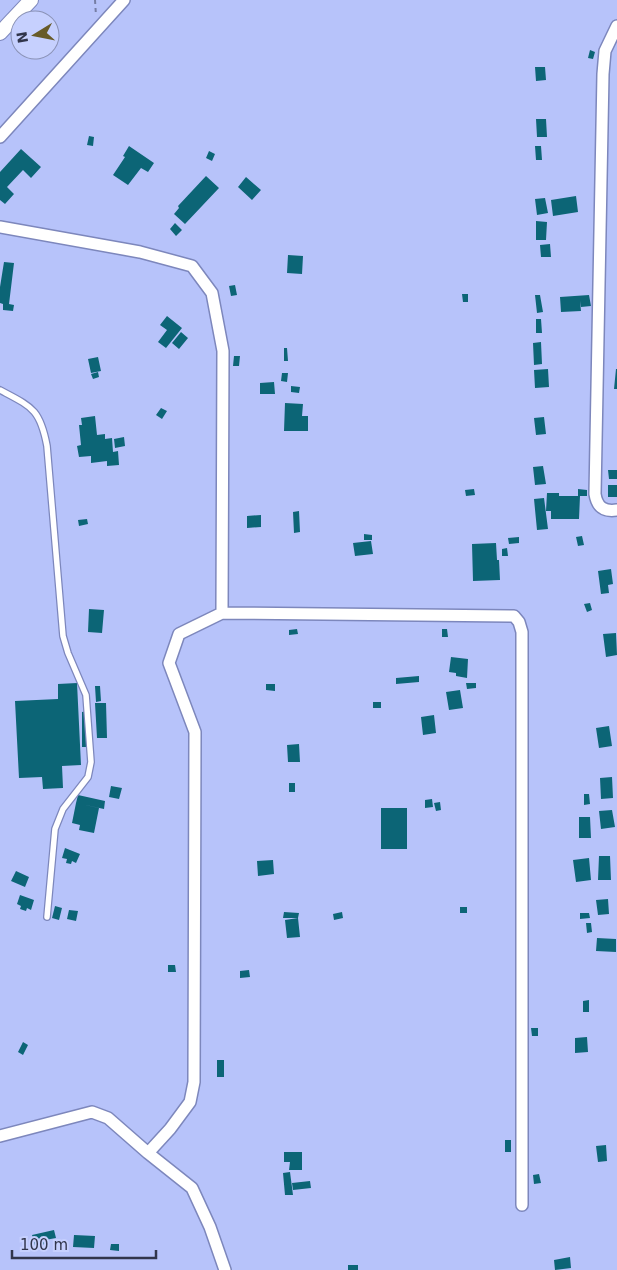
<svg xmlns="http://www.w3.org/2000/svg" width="617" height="1270" viewBox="0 0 617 1270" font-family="'DejaVu Sans',sans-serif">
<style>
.building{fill:#0c6576}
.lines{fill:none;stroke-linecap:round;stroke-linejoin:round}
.service-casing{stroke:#7d87bc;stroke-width:8}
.minor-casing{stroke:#7d87bc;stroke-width:14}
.tertiary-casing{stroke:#7d87bc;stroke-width:16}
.path{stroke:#767ea5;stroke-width:2;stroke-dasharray:4 4;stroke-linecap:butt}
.service{stroke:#fff;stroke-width:5.5}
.minor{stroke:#fff;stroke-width:11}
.tertiary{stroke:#fff;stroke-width:14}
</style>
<rect width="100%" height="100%" fill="#b7c3fa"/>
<!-- building -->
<path class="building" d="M590,50L595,52L593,59L588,58Z
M535,67H545L546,80L536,81Z
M536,119H546L547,137H537Z
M89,136L94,137L93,146L87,145Z
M129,146L154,163L148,172L141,168L128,185L113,175L125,157L123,156Z
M535,146H541L542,160H536Z
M21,149L41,167L31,178L23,170L7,187L14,194L5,204L0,200V172Z
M209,151L215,154L212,161L206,158Z
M206,176L219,188L185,224L174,214L179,208L178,206Z
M246,177L261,190L252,200L238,187Z
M576,196L578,212L553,216L551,200Z
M545,198L548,213L537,215L535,199Z
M536,221L547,222L546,240H536Z
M175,223L182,230L176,236L170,229Z
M550,244L551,257H541L540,245Z
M288,255L303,256L302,274L287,273Z
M4,262L14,263L9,304L14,305L13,311L3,310V304L0,303V287Z
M235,285L237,295L231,296L229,286Z
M462,294H468V302H463Z
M535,295H540L543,312L537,313Z
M589,295L591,306L581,307L580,301L581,311L561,312L560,297Z
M167,316L182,328L166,348L158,342L167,330L160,325Z
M536,319H541L542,333H536Z
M181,332L188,338L179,349L172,343Z
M541,342L542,364L534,365L533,343Z
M284,348H287L288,361H284Z
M234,356H240L239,366H233Z
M98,357L101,371L91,373L88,359Z
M548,369L549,387L535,388L534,370Z
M616,369H617V389H614Z
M98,372L99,377L93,379L91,374Z
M282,373H288L287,382L281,381Z
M274,382L275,394H260V383Z
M291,386L300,387L299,393L291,392Z
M285,403L303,404L302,416H308V431H284Z
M161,408L167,411L162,419L156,415Z
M95,416L97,435L105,434V439L112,438L113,452L118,451L119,465L107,466V461L91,463V456L79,457L77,446L81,445L79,425H82L81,418Z
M544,417L546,434L536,435L534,418Z
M124,437L125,446L115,448L114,439Z
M543,466L546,484L535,485L533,467Z
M608,470H617V479H609Z
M608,485H617V497H608Z
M474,489L475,495L466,496L465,490Z
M578,489L587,490V496H580L579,519H551V511H546L547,493H559V496H578Z
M544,498L548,529L537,530L534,499Z
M299,511L300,532L294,533L293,512Z
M261,515V527L247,528V516Z
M87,519L88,524L79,526L78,520Z
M364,534L372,535V540H364Z
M582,536L584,545L578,546L576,537Z
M519,537V543L509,544L508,538Z
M371,541L373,554L355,556L353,543Z
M496,543L497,560H499L500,580L473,581L472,544Z
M507,548L508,556H502V549Z
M611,569L613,584L608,585L609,593L601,594L598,571Z
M590,603L592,610L587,612L584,604Z
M89,609L104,610L102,633L88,632Z
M297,629L298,634L289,635V630Z
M442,629H447L448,637H442Z
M616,633L617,655L606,657L603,634Z
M451,657L468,659L467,678L456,676V673L449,672Z
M419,676V682L396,684V678Z
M77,683L81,765L62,766L63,788L43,789L42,777L19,778L15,701L58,699V684Z
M466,683H476V688L467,689Z
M266,684H275V691L266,690Z
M95,686H100L101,701L96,702Z
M460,690L463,708L449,710L446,692Z
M373,702H381V708H373Z
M95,703H106L107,738H97Z
M87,711V747H82V712Z
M434,715L436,733L423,735L421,717Z
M609,726L612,746L599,748L596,728Z
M299,744L300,762H288L287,745Z
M612,777L613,798L601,799L600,778Z
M289,783H295V792H289Z
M111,786L122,788L119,799L109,797Z
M584,794H589L590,804L584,805Z
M78,795L105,801L104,809L76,803Z
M432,799L433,807L425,808V800Z
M440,802L441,810L436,811L434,803Z
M76,803L99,808L94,833L79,830L80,825L72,823Z
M381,808H407V849H381Z
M612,810L615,827L601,829L599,811Z
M579,817H590L591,838H579Z
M65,848L80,854L76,863L72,861L71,864L66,863L67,859L62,858Z
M599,856H610L611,880H598Z
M589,858L591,880L576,882L573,860Z
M273,860L274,874L258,876L257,861Z
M16,871L29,877L25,887L11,881Z
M20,895L34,900L31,910L27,908L26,911L20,909L21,906L17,904Z
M608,899L609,914L598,915L596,900Z
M55,906L62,908L59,920L52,918Z
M460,907H467V913H460Z
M69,910L78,911L76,921L67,919Z
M284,912L299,913L298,918L300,937L287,938L285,920L298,918H283Z
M342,912L343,918L334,920L333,914Z
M580,913H589L590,918L580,919Z
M586,923H591L592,932L587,933Z
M597,938L616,939V952L596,951Z
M168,965H175L176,972H168Z
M249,970L250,977L240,978V971Z
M589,1000V1012H583V1001Z
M531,1028H538V1036H532Z
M587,1037L588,1052L575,1053V1038Z
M23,1042L28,1045L23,1055L18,1052Z
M217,1060H224V1077H217Z
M505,1140H511V1152H505Z
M606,1145L607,1161L598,1162L596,1146Z
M284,1152H302V1170H289L290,1162H284Z
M290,1172L293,1195H285L283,1173Z
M539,1174L541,1183L534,1184L533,1175Z
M310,1181L311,1188L293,1190L292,1183Z
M54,1230L56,1238L45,1240L46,1244L35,1246L32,1235Z
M74,1235L95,1236L94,1248L73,1247Z
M111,1244H119V1251L110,1250Z
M570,1257L571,1268L555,1270L554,1260Z
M348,1265H358V1270H348Z"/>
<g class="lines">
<!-- service casing -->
<g class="service-casing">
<path id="service" d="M0,390C32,407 40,409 47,446L63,636L68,653L86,695L91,762L88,777L63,809L55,829L47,917"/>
</g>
<!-- minor casing -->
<g class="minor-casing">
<path id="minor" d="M617,26L605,51L603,74L595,494C597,507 604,512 617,510
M0,137L124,0
M0,227L140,252L192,266L212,293L223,351L222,613L179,634L169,663L195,732L194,1082L190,1102L170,1129L148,1153
M222,613L514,616L519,622L522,632V1205
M0,1136L92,1112L108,1118L148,1153L192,1188L210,1227L225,1270"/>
</g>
<!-- tertiary casing -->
<g class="tertiary-casing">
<path id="tertiary" d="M0,33L31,0"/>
</g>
<!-- path -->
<path class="path" d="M95,0L96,16"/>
<!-- service -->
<use href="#service" class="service"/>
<!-- minor -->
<use href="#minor" class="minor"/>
<!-- tertiary -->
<use href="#tertiary" class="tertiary"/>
</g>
<!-- north arrow -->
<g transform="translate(35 35) rotate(260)"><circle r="24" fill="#c6d0fe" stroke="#8a92b6"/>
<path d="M0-4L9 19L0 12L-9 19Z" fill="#685b28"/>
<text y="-8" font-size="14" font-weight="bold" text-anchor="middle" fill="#31354b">N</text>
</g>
<!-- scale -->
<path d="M12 1250v8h144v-8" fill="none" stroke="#31354b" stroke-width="2.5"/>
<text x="20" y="1250" font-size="15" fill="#31354b" stroke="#c6d0fe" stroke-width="4" paint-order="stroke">100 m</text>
</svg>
